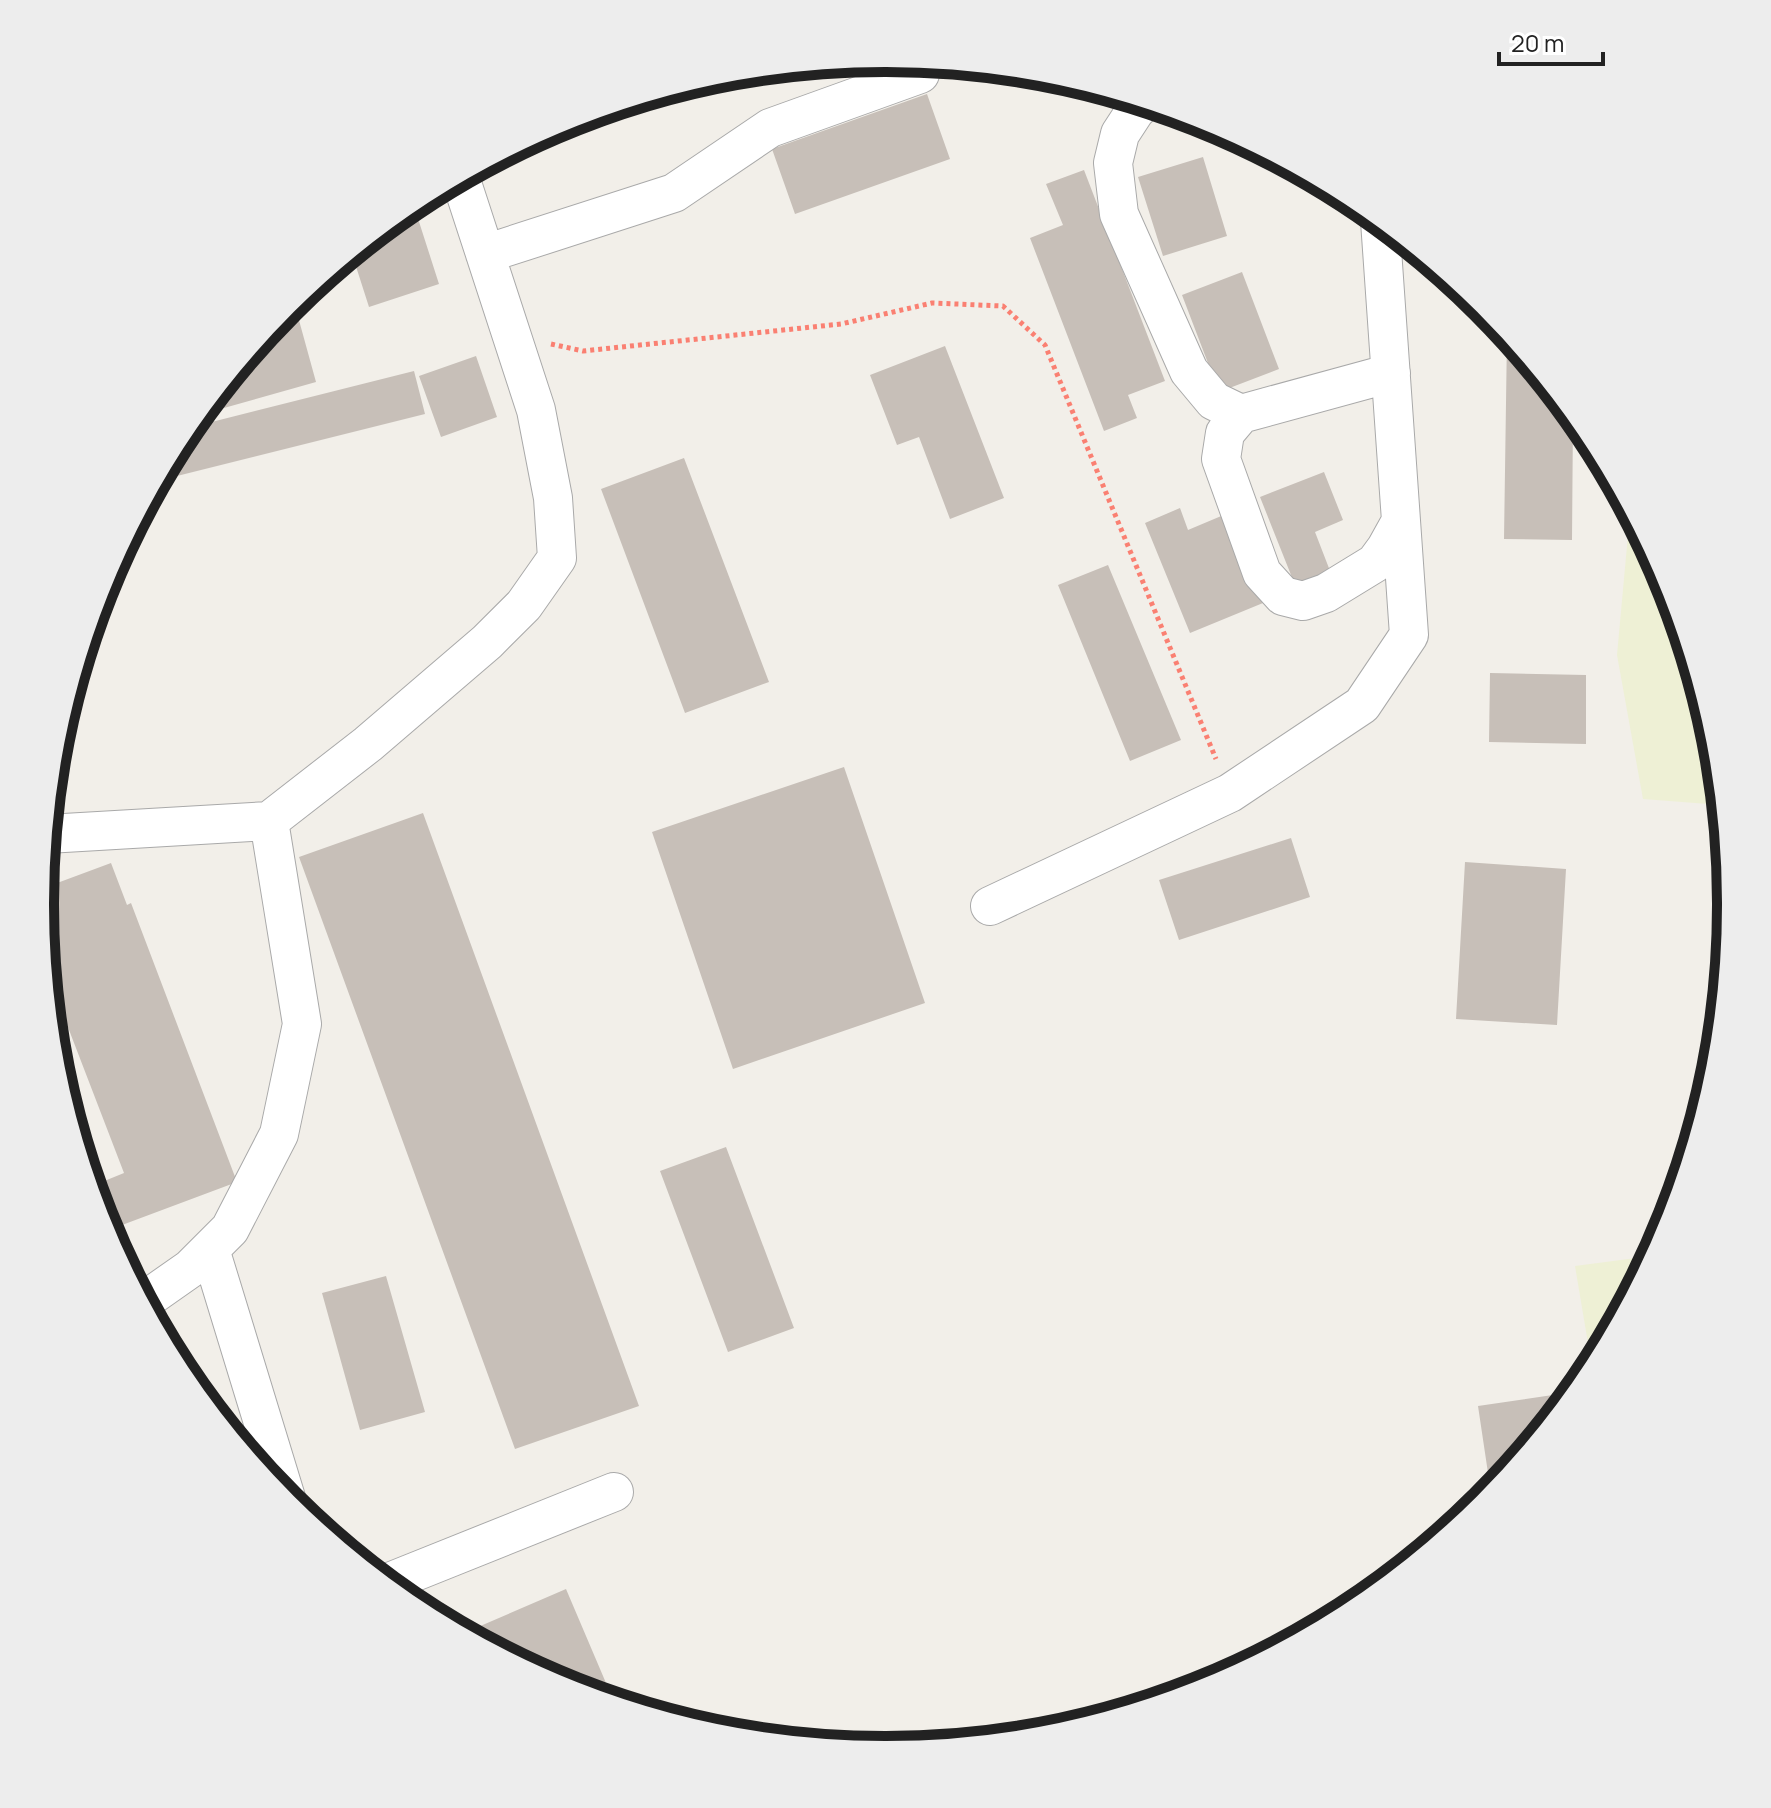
<svg xmlns="http://www.w3.org/2000/svg" width="1771" height="1808" viewBox="0 0 1771 1808" font-family="Manrope,sans-serif">
<style>
.farmland{fill:#eef0d5}
.building{fill:#c7bfb8}
.lines{fill:none;stroke-linecap:round;stroke-linejoin:round}
.minor-casing{stroke:#a9a9a9;stroke-width:40}
.path{stroke:#fa8072;stroke-width:5;stroke-dasharray:4 4;stroke-linecap:butt}
.minor{stroke:#fff;stroke-width:38}
.rim{fill:none;stroke:#222;stroke-width:10}
</style>
<rect width="100%" height="100%" fill="#f2efe9"/>
<!-- farmland -->
<path class="farmland" d="M1630,513L1667,581L1715,740L1721,805L1643,799L1617,655Z
M1651,1256L1592,1367L1575,1266Z"/>
<!-- building -->
<path class="building" d="M927,94L950,159L795,214L772,149Z
M1203,157L1227,236L1163,256L1138,177Z
M1084,170L1165,381L1128,395L1137,418L1104,431L1030,238L1063,225L1046,184Z
M413,203L439,284L369,307L352,254Z
M1242,272L1279,369L1219,392L1182,295Z
M297,313L316,382L199,415L278,318Z
M1507,335L1573,416L1572,540L1504,539Z
M945,346L1004,498L950,519L919,437L897,445L870,375Z
M476,356L497,417L441,437L419,376Z
M414,371L425,414L157,481L188,428Z
M684,458L769,682L685,713L601,489Z
M1324,472L1343,520L1315,532L1332,576L1297,590L1260,497Z
M1180,508L1188,530L1226,514L1263,603L1190,633L1145,523Z
M1108,565L1181,740L1130,761L1058,585Z
M1490,673L1586,675V744L1489,742Z
M844,767L925,1003L733,1069L652,832Z
M423,813L639,1406L515,1449L299,857Z
M1291,838L1310,897L1179,940L1159,880Z
M1465,862L1566,869L1557,1025L1456,1019Z
M111,863L127,905L131,903L237,1182L106,1231L92,1186L124,1173L46,970L40,904L41,889Z
M726,1147L794,1328L728,1352L660,1171Z
M386,1276L425,1412L360,1430L322,1293Z
M1573,1392L1491,1493L1478,1406Z
M566,1589L606,1683L585,1692L562,1685L464,1633Z"/>
<g class="lines">
<!-- minor casing -->
<g class="minor-casing">
<path id="minor" d="M1143,103L1135,111L1120,134L1113,163L1119,214L1189,371L1214,401L1241,414L1391,373
M485,254L674,193L770,128L920,74
M1241,414L1225,433L1221,459L1262,573L1283,596L1303,601L1326,593L1375,563L1386,548L1401,521
M47,834L269,821L368,744L487,642L524,605L557,558L553,498L536,410L460,177
M990,906L1230,793L1362,705L1409,635L1380,221
M210,1249L287,1501
M144,1301L191,1268L230,1229L279,1134L302,1024L269,821
M387,1583L614,1492"/>
</g>
<!-- path -->
<path class="path" d="M551,344L583,351L841,324L932,303L1003,306L1045,345L1216,759"/>
<!-- minor -->
<use href="#minor" class="minor"/>
</g>
<!-- crop -->
<path d="M0 0H1771V1808H0ZM885 72H886A831 831 0 0 1 1717 903V905A831 831 0 0 1 886 1736H885A831 831 0 0 1 54 905V903A831 831 0 0 1 885 72Z" fill="#ededed" fill-rule="evenodd"/>
<path class="rim" d="M885 72H886A831 831 0 0 1 1717 903V905A831 831 0 0 1 886 1736H885A831 831 0 0 1 54 905V903A831 831 0 0 1 885 72Z"/>
<!-- scale -->
<path d="M1499 52v12h104v-12" fill="none" stroke="#222222" stroke-width="4"/>
<text x="1511" y="52" font-size="24" fill="#222222" stroke="#ffffff" stroke-width="6" paint-order="stroke">20 m</text>
</svg>
